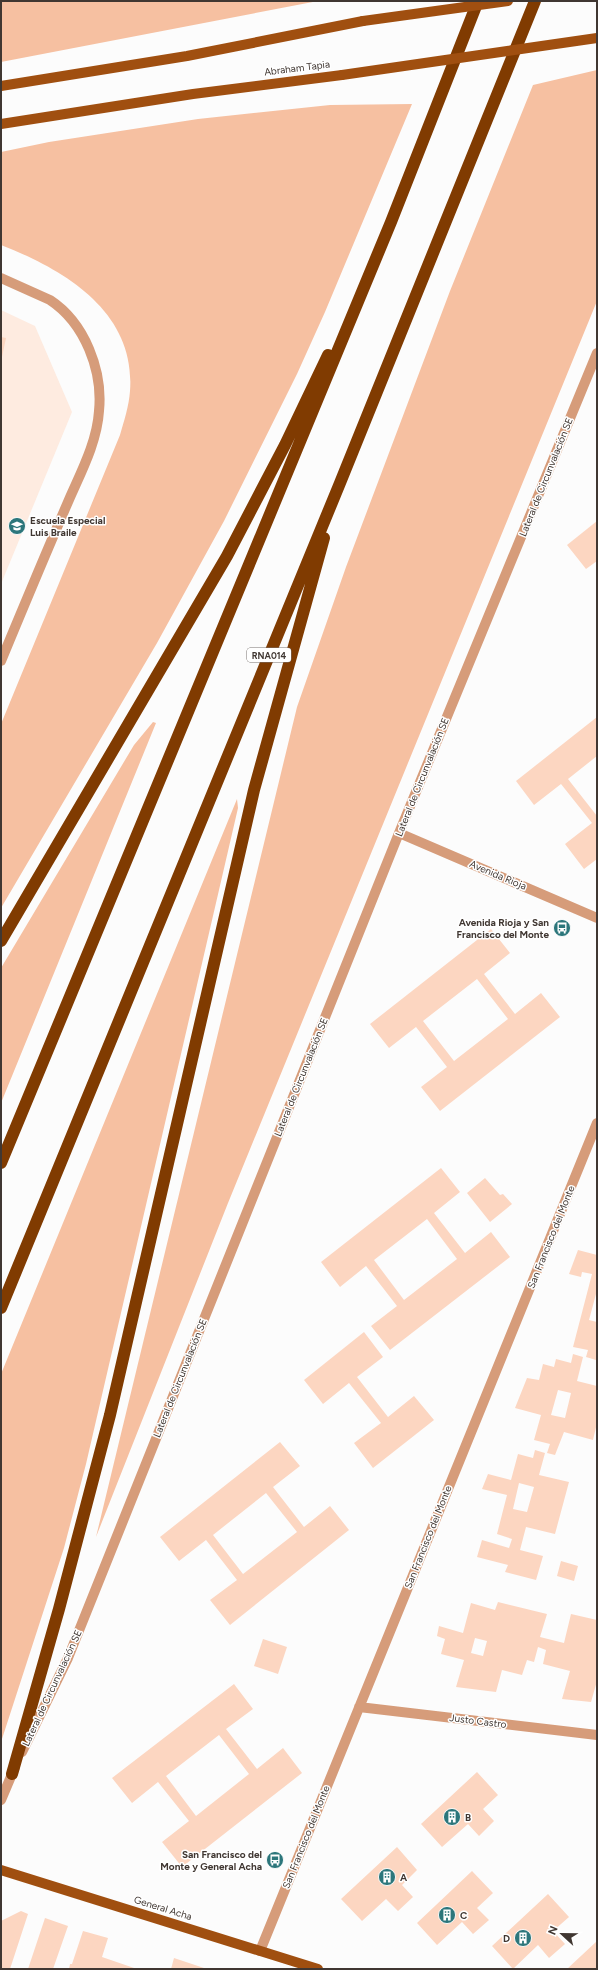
<svg xmlns="http://www.w3.org/2000/svg" width="598" height="1970" viewBox="0 0 598 1970" font-family="Figtree,sans-serif">
<style>
.built{fill:#feebe0}
.green{fill:#f6c0a1}
.building{fill:#fcd6c1;fill-rule:evenodd}
.lines{fill:none;stroke-linecap:round;stroke-linejoin:round}
.minor{stroke:#d69c7a;stroke-width:10}
.major{stroke:#a04f10;stroke-width:10}
.highway{stroke:#803b01;stroke-width:12}
.major-bridge{stroke:#a04f10;stroke-width:10}
.labels{text-anchor:middle;dominant-baseline:central;stroke-width:3;stroke-linejoin:round;paint-order:stroke}
.shield{fill:#fff;stroke:#797370;stroke-width:1}
.shield-label{font-size:9px;font-weight:bold;fill:#403732}
.street-label{font-size:10px;fill:#403732;stroke:#fff}
.poi-label{font-size:10px;font-weight:bold;fill:#403732;stroke:#fff;text-anchor:start}
</style>
<rect width="100%" height="100%" fill="#fcfcfc"/>
<!-- built -->
<path class="built" d="M1,310L35,326L72,412L1,584Z"/>
<!-- green -->
<path class="green" d="M1,1H318L1,62Z
M597,70V301L228,1203L96,1537L297,707L346,567L450,291L533,85Z
M412,104L325,312L297,374L224,521L157,643L1,908V724L120,435C124,421 129,406 130,391C136,312 65,270 1,245V152L49,142L198,119L330,105Z
M153,722L156,723L1,1103V968L134,745Z
M237,799L238,808L86,1464L64,1548L1,1742V1374Z"/>
<!-- building -->
<path class="building" d="M1,337L6,338L2,357H1Z
M597,521V561L586,569L567,545Z
M597,717V756L568,779L597,816V859L584,869L565,844L592,823L561,784L534,805L516,781Z
M491,929L510,953L484,974L515,1014L541,993L560,1017L440,1111L421,1087L447,1067L416,1027L389,1048L370,1024ZM477,979L508,1019L454,1061L423,1021Z
M441,1168L460,1192L434,1213L465,1253L491,1232L510,1257L390,1350L371,1326L397,1306L366,1266L340,1287L321,1262ZM427,1219L457,1259L404,1300L374,1260Z
M485,1178L500,1195L503,1194L512,1204L490,1222L467,1193Z
M578,1250L597,1255V1295L596,1294L589,1320L597,1322L596,1360L586,1357L588,1350L573,1347L592,1274L582,1272L581,1277L569,1274Z
M364,1332L383,1357L357,1377L388,1417L414,1396L434,1420L373,1468L354,1443L381,1423L349,1383L323,1404L304,1380Z
M573,1354L583,1357L577,1381L597,1386V1423L593,1440L564,1432L555,1455L547,1453L550,1444L534,1440L541,1415L515,1408L527,1378L539,1380L543,1364L554,1367L556,1359L571,1363ZM558,1390L571,1393L565,1418L551,1415Z
M280,1442L300,1466L273,1487L304,1527L330,1506L349,1530L230,1625L210,1600L237,1580L206,1540L179,1561L160,1537ZM266,1493L297,1532L243,1574L213,1535Z
M535,1450L545,1453L539,1475L569,1482L555,1534L526,1527L520,1550L543,1556L536,1580L505,1572L508,1565L477,1557L482,1540L509,1548L512,1539L497,1534L507,1495L482,1489L488,1474L511,1480L518,1454L533,1458ZM519,1483L534,1487L527,1512L513,1509Z
M561,1561L578,1566L574,1581L557,1576Z
M498,1602L547,1614L540,1637L564,1643L571,1614L597,1620V1681L591,1702L562,1699L570,1671L543,1664L546,1650L538,1647L534,1662L527,1660L522,1675L502,1670L496,1692L456,1687L464,1660L441,1654L445,1639L437,1636L439,1626L463,1633L471,1603L495,1610ZM475,1638L487,1641L483,1656L471,1653Z
M263,1639L287,1647L278,1674L254,1666Z
M234,1684L253,1709L226,1729L257,1769L283,1748L302,1773L182,1867L162,1842L189,1821L158,1782L132,1803L112,1778ZM219,1735L249,1774L196,1816L166,1776Z
M477,1772L498,1795L483,1809L494,1821L479,1836L468,1824L442,1847L421,1824Z
M397,1847L417,1870L402,1885L413,1897L398,1911L386,1899L362,1921L341,1899Z
M472,1871L493,1893L477,1908L489,1920L473,1934L462,1922L437,1945L417,1923Z
M548,1894L569,1917L553,1931L565,1944L549,1958L538,1945L513,1969L492,1946Z
M21,1911L28,1914L10,1969H1V1921Z
M45,1918L68,1926L53,1969H28Z
M83,1931L108,1938L102,1957L137,1969H69L70,1964H72Z
M597,1941V1969H567Z
M174,1958L207,1969H171Z"/>
<g class="lines">
<!-- minor -->
<path class="minor" d="M1,278L50,300C85,323 103,371 99,411C97,443 80,474 68,502C45,555 23,608 1,661
M399,833L597,918
M359,1707L597,1735
M22,1752L68,1658L399,833L597,353
M1,1800L15,1767
M260,1951L597,1123"/>
<!-- major -->
<path class="major" d="M1,86L187,56L363,21
M1,124L193,94L342,75
M1,1870L318,1969"/>
<!-- highway -->
<path class="highway" d="M1,941L227,556L285,445L328,355
M1,1163L391,222L478,1
M1,1308L340,483L535,1
M12,1774L59,1609L110,1415L254,790L324,538"/>
<!-- major-bridge -->
<path class="major-bridge" d="M363,21L508,1
M342,75L597,38"/>
</g>
<!-- icons -->
<defs>
<g id="school-disc" transform="scale(0.9)"><circle r="9.5" fill="#2c767b" stroke="#fff"/><path d="M0-5L7-2L0 1L-7-2ZM-4 1L0 2.5L4 1V4Q0 6-4 4Z" fill="#fff"/></g>
<g id="bus-disc" transform="scale(0.9)"><circle r="9.5" fill="#2c767b" stroke="#fff"/><path d="M-5-6H5V4H4V6H2V4H-2V6H-4V4H-5ZM-3.5-4V0h7V-4ZM-3.5 1.2v1.5H-2V1.2ZM2 1.2v1.5H3.5V1.2Z" fill="#fff"/></g>
<g id="building-disc" transform="scale(0.9)"><circle r="9.5" fill="#2c767b" stroke="#fff"/><path d="M-4-6H4V6H1V3H-1V6H-4ZM-2.5-4.3h1.7v1.8h-1.7ZM.8-4.3h1.7v1.8H.8ZM-2.5-1h1.7V.8h-1.7ZM.8-1h1.7V.8H.8Z" fill="#fff"/></g>
</defs>
<g fill-rule="evenodd">
<use href="#school-disc" x="17" y="526"/>
<use href="#bus-disc" x="562" y="928"/>
<use href="#building-disc" x="452" y="1817"/>
<use href="#bus-disc" x="275" y="1860"/>
<use href="#building-disc" x="387" y="1877"/>
<use href="#building-disc" x="447" y="1915"/>
<use href="#building-disc" x="523" y="1938"/>
</g>
<g class="labels">
<!-- shield labels -->
<rect class="shield" x="247" y="648" width="44" height="14" rx="3"/>
<g class="shield-label">
<text x="269" y="655">RNA014</text>
</g>
<!-- street labels -->
<g class="street-label">
<text transform="translate(297 68) rotate(-7)">Abraham Tapia</text>
<text transform="translate(546 477) rotate(-68)">Lateral de Circunvalación SE</text>
<text transform="translate(422 777) rotate(-68)">Lateral de Circunvalación SE</text>
<text transform="translate(498 875) rotate(23)">Avenida Rioja</text>
<text transform="translate(301 1077) rotate(-68)">Lateral de Circunvalación SE</text>
<text transform="translate(551 1237) rotate(-68)">San Francisco del Monte</text>
<text transform="translate(180 1378) rotate(-68)">Lateral de Circunvalación SE</text>
<text transform="translate(428 1537) rotate(-68)">San Francisco del Monte</text>
<text transform="translate(52 1688) rotate(-65)">Lateral de Circunvalación SE</text>
<text transform="translate(478 1721) rotate(7)">Justo Castro</text>
<text transform="translate(306 1837) rotate(-68)">San Francisco del Monte</text>
<text transform="translate(163 1908) rotate(17)">General Acha</text>
</g>
<!-- poi labels -->
<g class="poi-label">
<text x="30" y="520">Escuela Especial<tspan x="30" dy="12">Luis Braile</tspan></text>
<text x="549" y="922" text-anchor="end">Avenida Rioja y San<tspan x="549" dy="12">Francisco del Monte</tspan></text>
<text x="465" y="1817">B</text>
<text x="262" y="1854" text-anchor="end">San Francisco del<tspan x="262" dy="12">Monte y General Acha</tspan></text>
<text x="400" y="1877">A</text>
<text x="460" y="1915">C</text>
<text x="510" y="1938" text-anchor="end">D</text>
</g>
</g>
<!-- border -->
<rect width="598" height="1970" fill="none" stroke="#403732" stroke-width="4"/>
<!-- north arrow -->
<g transform="translate(562 1934) rotate(292)" stroke="#ffffff" stroke-width="3" paint-order="stroke">
<path d="M0-3L7 15L0 10L-7 15Z" fill="#403732"/>
<text y="-6" font-size="11" font-weight="bold" text-anchor="middle" fill="#403732">N</text>
</g>
</svg>
